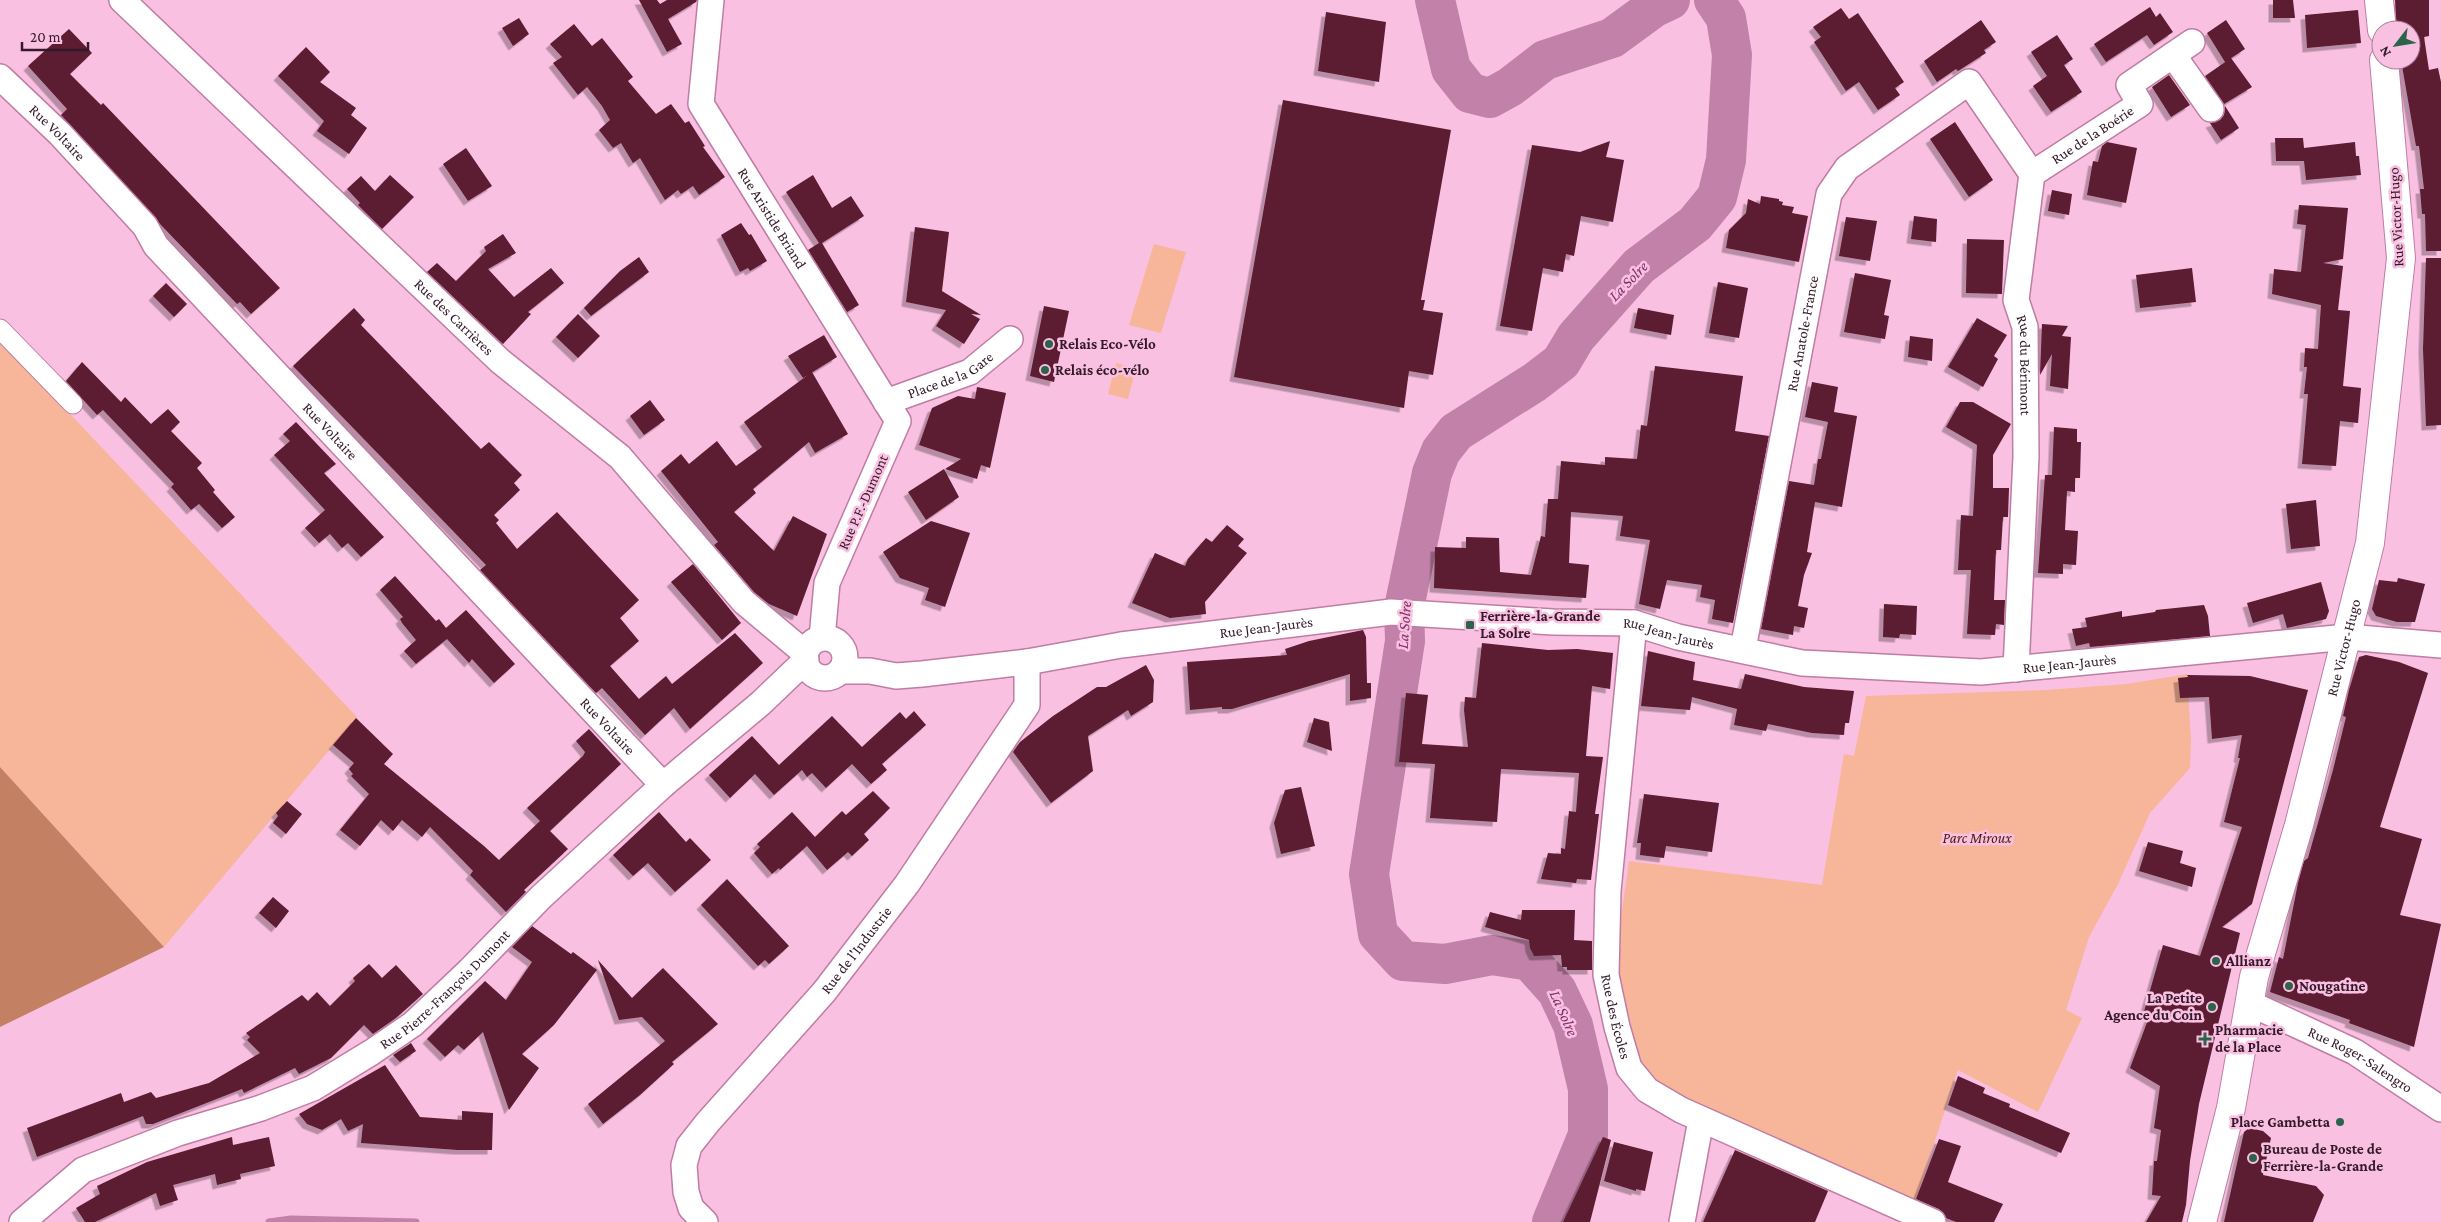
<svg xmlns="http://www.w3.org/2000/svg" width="2441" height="1222" viewBox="0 0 2441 1222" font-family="'Crimson Pro',serif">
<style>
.green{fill:#f7b59a}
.forest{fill:#c38063}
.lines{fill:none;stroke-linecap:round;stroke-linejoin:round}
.stream{stroke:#c281a8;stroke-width:7}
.river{stroke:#c281a8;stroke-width:40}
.building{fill:#5c1a30;filter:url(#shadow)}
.pedestrian-casing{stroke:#bf7ca4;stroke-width:21}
.minor-casing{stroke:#bf7ca4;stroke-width:28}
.tertiary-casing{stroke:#bf7ca4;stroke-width:30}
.pedestrian{stroke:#fff;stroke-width:19}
.minor{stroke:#fff;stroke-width:25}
.tertiary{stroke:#fff;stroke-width:28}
.poi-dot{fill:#2b634b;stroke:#fac0e1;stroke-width:2}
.labels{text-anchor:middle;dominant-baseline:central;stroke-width:5;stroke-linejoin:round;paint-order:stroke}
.street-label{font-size:15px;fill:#331929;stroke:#fac0e1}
.poi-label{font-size:15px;font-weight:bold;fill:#331929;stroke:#fac0e1;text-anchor:start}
.park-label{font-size:15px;font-style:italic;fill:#491d08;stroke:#fac0e1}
.water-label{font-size:16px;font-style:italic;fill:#7e3164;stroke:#fac0e1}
</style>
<defs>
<filter id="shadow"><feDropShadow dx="-4.5" dy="4.5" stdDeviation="0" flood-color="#0004"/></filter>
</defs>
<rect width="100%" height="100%" fill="#fac0e1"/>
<!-- green -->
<path class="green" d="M1154,244L1186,252L1161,333L1129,325Z
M0,340L357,717L164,947L0,767Z
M1116,363L1136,368L1128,399L1108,394Z
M2187,674L2191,740L2190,768L2150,813L2118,884L2089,937L2066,1010L2082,1018L2038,1112L1958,1070L1914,1205L1676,1096L1642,1073L1613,974L1629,861L1822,885L1844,754L1854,756L1866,696L2046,690L2127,684Z"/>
<!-- forest -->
<path class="forest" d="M0,767L164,947L0,1027Z"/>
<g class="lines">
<!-- stream -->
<path class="stream" d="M269,1222L291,1219L416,1222"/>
<!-- river -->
<path class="river" d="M1435,0L1451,69L1470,93L1490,98L1510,87L1545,60L1612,38L1653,8L1670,0
M1552,1222L1588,1135V1089L1573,1025L1557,991L1530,961L1492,955L1445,964L1403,961L1378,934L1369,874L1405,641L1404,608L1432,473L1441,451L1456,432L1535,382L1561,362L1576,337L1639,266L1695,224L1717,197L1726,160L1732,55L1726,18L1714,0"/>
</g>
<!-- building -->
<path class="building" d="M639,0H657L660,4L667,0H697L696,2L668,19L682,44L667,52Z
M2273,0H2293L2295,18H2273Z
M2395,0H2429V36L2424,37L2429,70L2438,68L2441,82V251H2426L2425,214H2422L2420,189H2424L2419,146H2416L2401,60H2411V30H2397Z
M2150,7L2156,17L2160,13L2173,32L2154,45L2147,35L2106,62L2094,44Z
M1841,8L1849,19L1858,13L1904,82L1895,88L1900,95L1878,110L1859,82L1846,91L1814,42L1821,37L1813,27Z
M2358,10L2361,43L2307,48L2305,15Z
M1326,12L1386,22L1379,82L1318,71Z
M519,18L529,34L513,46L502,28Z
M1981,20L1996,42L1984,50L1986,53L1958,71L1956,69L1937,82L1924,61Z
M2226,20L2245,49L2225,62L2207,33Z
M574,24L592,46L602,38L633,77L628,81L656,114L671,104L685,123L689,121L705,146L703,147L725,177L699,195L693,186L681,194L678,190L665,200L640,158L633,163L621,143L613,148L599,130L610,120L602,106L587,87L578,95L553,63L562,57L550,44Z
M69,29L92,53L70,74L101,105L103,103L280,288L251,314L240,302L237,304L160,224L61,115L67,109L28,66Z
M2057,35L2073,59L2064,65L2082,92L2051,112L2033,86L2047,76L2031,52Z
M306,47L330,72L320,82L356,108L351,115L367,128L349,154L317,131L324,121L278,76Z
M2231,58L2252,87L2224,104L2205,76Z
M2169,75L2190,105L2171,117L2152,87Z
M1283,100L1451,130L1421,300H1425L1423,310L1443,313L1433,375L1409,371L1404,408L1234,377Z
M2225,106L2239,128L2221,140L2210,123L2220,120L2224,115Z
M1955,122L1993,180L1969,197L1930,139Z
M2275,138H2303L2304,148L2355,142L2356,156H2359L2361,175L2306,180L2304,161H2276Z
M1610,141L1606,157L1624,160L1613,222L1581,216L1574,256L1566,254L1563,272L1543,268L1532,331L1500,326L1532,145L1580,152Z
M2107,142L2137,148L2126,203L2087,195L2093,161L2098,162L2102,146Z
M466,148L492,186L468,201L443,164Z
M390,175L414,197L382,229L358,205L360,203L347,189L361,176L375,191Z
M813,175L832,208L851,196L864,216L822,243L859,305L847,312L808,250L819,243L786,192Z
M2052,190L2072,194L2069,215L2048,211Z
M1761,196L1779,199V201L1783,202L1782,205L1794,207L1792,213L1808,216L1799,262L1726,248L1729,230L1746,213L1748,199L1760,204Z
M2299,205L2348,208L2343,259L2323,263L2343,266L2338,310L2350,311L2343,386L2361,388L2358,423L2340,421L2336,466L2302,464L2308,394H2304L2307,367H2304L2305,348L2318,349L2321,305L2272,294L2274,269L2301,272L2306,225L2297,224Z
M1914,216L1937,219L1936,242L1911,239Z
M1846,217L1877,221L1870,261L1839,256Z
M741,223L749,235L751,234L767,261L750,271L748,268L740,272L721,235Z
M915,227L949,232L942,291L981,315L971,314L980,319L964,344L936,326L946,310L906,302Z
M503,234L516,253L488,269L514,297L551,268L564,283L528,312L531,314L503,344L427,272L437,263L456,281L486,251L484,247Z
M1967,239L2004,240L2002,294L1966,293Z
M639,257L649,272L591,316L584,308L620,271Z
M2426,258H2441V425L2426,426L2423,349Z
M2192,268L2196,302L2140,308L2136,275Z
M1855,273L1891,280L1884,315L1889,316L1885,339L1844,332Z
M1718,282L1748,288L1739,338L1709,333Z
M166,283L187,304L174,317L153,296Z
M1044,306L1069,311L1054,382L1030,376Z
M354,308L365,320L361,325L481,449L489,442L522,475L514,483L520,490L494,515L499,520L496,523L517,549L557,512L639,600L620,618L639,641L610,666L639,699L666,676L672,684L735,633L763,663L690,729L674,708L645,735L602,688L596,693L480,570L486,565L293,366Z
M1638,308L1674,315L1671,335L1634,328Z
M578,314L600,336L578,358L556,337Z
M1977,318L2007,335L1994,356L1998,359L1983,387L1948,367Z
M2042,324L2068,326L2062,336L2071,337L2068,389L2050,386L2052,354L2040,375Z
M824,335L837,357L803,378L788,356Z
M1910,336L1933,339L1932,361L1908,357Z
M82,362L121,402L125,397L151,424L168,409L180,422L171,431L202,463L197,468L215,490L213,492L235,517L222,528L199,504L191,510L171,487L174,484L103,410L97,415L66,381Z
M1655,366L1743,376L1735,431L1769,436L1733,623L1712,619L1715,600L1700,597L1702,585L1667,580L1660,609L1639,604L1650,540L1620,536L1623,516L1571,512L1569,563L1589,565L1586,598L1434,588L1435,547L1466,548V537L1499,538L1500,572L1531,575L1541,536L1545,537L1548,499H1558L1561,461L1605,465V457L1637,459L1641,425L1647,426Z
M812,372L848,434L815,453L809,442L753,489L756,493L734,512L774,551L793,516L827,534L797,616L769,604L754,592L714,545L718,542L661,471L681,454L689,464L717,441L736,466L762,447L744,422Z
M1812,382L1838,387L1834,412L1857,416L1842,507L1815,502L1807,552L1812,553L1804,575L1798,606L1808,608L1804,628L1794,626L1793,635L1761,629L1789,481L1814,485L1818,459H1821L1828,422L1805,417Z
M977,387L1006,393L990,468L981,465L977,479L945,469L961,459L919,445L932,408L958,396L975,399Z
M650,400L665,420L644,435L630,416Z
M1960,402H1973L2011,424L1993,455V488H2009L2008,517H2003L2001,550H1996L1994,600H2005L2004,625L1996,624L1995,635L1967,634L1971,570H1958L1961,515L1973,516L1977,445L1946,427Z
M296,422L336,464L324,473L384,537L361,557L348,543L342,548L330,534L319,543L305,528L325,510L274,455L290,441L283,434Z
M2054,427L2077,429V442H2081L2080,478H2075V492L2067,491L2065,530L2078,531L2076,565L2063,564V574L2038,573L2045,475H2052Z
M944,469L959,497L926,520L908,492Z
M2316,500L2320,546L2291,549L2286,504Z
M931,521L970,533L945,607L925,600L929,588L900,578L883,552Z
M1227,525L1244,539L1238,546L1247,553L1205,602L1206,614L1170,618L1132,603L1155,553L1185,566L1188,559L1206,538L1212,542Z
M693,564L741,623L722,640L671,582Z
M395,576L436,621L439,619L446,628L466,610L515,664L494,683L472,659L469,663L447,639L416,664L404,651L416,640L402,623L400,619L403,617L380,590Z
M2398,578L2425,584L2415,622H2397L2376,616L2372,609L2379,580L2397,582Z
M2321,582L2329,611L2326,619L2287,628L2283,614L2253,623L2247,603Z
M1884,604L1917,606L1916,635L1900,634L1899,638L1883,637Z
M2204,605L2208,616L2210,636L2090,647L2089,643L2076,646L2072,629L2087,627L2085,618L2122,611V617L2155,612L2156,610Z
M1363,630L1366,637L1367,683H1371V698L1350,701V674L1232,709H1222V707L1190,710L1187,662L1287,655L1285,649L1309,641Z
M1482,643L1548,650L1577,649L1613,653L1610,689L1592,686L1586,756L1603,757L1595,814H1599L1591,880L1577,879L1576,883L1541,879L1548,853L1561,854V848L1565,849L1569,811L1576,812L1579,773L1501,769L1497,822L1430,818L1435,764L1399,762L1406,693L1428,695L1422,744L1468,747L1464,710L1465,697L1476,698Z
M1648,651L1695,662L1693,680L1741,689L1745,674L1804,687L1854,691L1849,723H1845L1844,735L1812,733L1768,724L1766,731L1734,725L1737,709L1692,697L1690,710L1641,706Z
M2366,655L2399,662L2428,673L2380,827L2422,839L2400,915L2441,924L2414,1047L2349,1023L2350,1020L2270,992L2279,957L2283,959L2298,883L2304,861L2308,858L2333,770L2346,717L2343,716L2349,690L2359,657Z
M1146,665L1154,680L1153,702L1131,716L1128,710L1088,736L1093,771L1051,803L1013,752L1020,742L1053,716L1097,687H1106Z
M2187,675L2250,676L2308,690L2252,904L2222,927L2240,933L2199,1104L2190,1161L2186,1205L2182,1222H2146L2161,1196L2152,1195L2154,1161H2157L2161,1130L2154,1128L2160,1086L2130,1068L2149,1017L2143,1015L2163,945L2200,956L2242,827L2224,822L2240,758H2238L2242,735L2212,739L2209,697L2180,698L2178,678L2188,677Z
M914,711L926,725L882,764L887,770L871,784L852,764L826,788L812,773L807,777L802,770L774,795L755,774L730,798L709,775L752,736L779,765L832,716L862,747L900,712L906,719Z
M356,718L393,754L384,764L484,846L499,860L540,821L527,808L583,756L585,752L576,741L589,729L621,764L550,831L568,849L524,890L526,892L506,912L470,875L473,871L430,827L422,837L402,820L393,831L381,820L360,846L340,830L369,794L351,776L353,774L349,769L354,763L333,745Z
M1314,718L1329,722L1332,751L1307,742Z
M1301,787L1315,846L1281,854L1274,823L1285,790Z
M873,791L890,808L864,834L869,840L852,856L848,852L827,870L807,846L780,870L779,868L772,874L754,853L760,847L757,844L792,812L815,837L842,811L846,815Z
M1644,794L1719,803L1712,852L1666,846L1664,858L1640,855L1641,843H1637Z
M287,801L302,814L286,834L273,823L278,816L276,813Z
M659,812L686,842L690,838L711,860L675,892L648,863L633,876L613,855Z
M2148,842L2183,851L2180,863L2196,868L2192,887L2139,871Z
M727,879L789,946L769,964L765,960L758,966L701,905Z
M273,897L289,911L276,928L259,913Z
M1522,910H1575L1574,940L1592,941V970H1567V967H1562L1561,955L1534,956L1530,948L1529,940L1485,927L1490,912L1521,920Z
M532,926L571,954L573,952L597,970L554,1025L522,1054L539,1068L509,1110L483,1032L464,1050L458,1045L445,1057L427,1039L485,981L506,1000L532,962L512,947Z
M598,960L632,998L663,968L718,1024L672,1062L674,1064L640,1095L603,1124L588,1104L665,1041L642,1017L619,1020Z
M369,964L382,978L396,965L423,994L396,1018L373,1034L364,1025L331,1058L299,1074L295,1068L244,1093L242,1089L153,1124H146L143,1116L37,1157L27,1128L121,1093L124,1102L151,1092L156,1098L209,1083L260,1053L247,1040L250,1037L246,1033L302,995L308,1001L317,992L330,1006L355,981L353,978Z
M411,1043L416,1051L400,1062L393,1055Z
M385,1065L420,1117L462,1120V1111L493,1113L492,1150H458L361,1143L363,1124L348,1131L341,1119L322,1130L307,1124L299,1114Z
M1958,1076L1985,1088L1983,1093L2010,1104L2009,1107L2070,1133L2061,1153L1948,1105Z
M2249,1128L2263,1131L2271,1138L2263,1175L2316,1186L2324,1195L2313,1222H2224L2244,1132Z
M232,1137L233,1145L269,1137L275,1166L240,1174L241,1179L217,1185L215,1174L173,1185L178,1200L160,1206L156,1193L95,1222H85L76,1208L100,1194L97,1186L147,1162Z
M1603,1137L1611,1140L1590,1222H1563Z
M1939,1139L1961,1146L1948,1182L2003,1204L1994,1222H1956L1946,1218L1939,1209L1916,1199Z
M1614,1142L1653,1152L1645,1191L1636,1189V1191L1604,1181Z
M1735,1150L1828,1191L1815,1222H1703Z"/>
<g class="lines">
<!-- pedestrian casing -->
<g class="pedestrian-casing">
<path id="pedestrian" d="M0,329L73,404"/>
</g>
<!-- minor casing -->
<g class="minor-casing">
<g id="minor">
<path id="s1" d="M122,0L500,361L620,457L744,602L805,653"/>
<path id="s2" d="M711,0L701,104L898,421L827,583L822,638"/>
<path d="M2173,55L2211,109"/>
<path id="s3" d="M0,77L60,134L145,226L156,246L663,785"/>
<path id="s4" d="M2032,174L2140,104L2129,85L2192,42"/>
<path id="s5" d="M886,402L970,372L1010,339"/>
<path id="s6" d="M1634,623L1608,891L1606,975L1617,1027L1629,1068L1647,1090L1681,1110L1933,1222"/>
<circle cx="825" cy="658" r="20"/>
<path id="s7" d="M1743,649L1829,194L1847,168L1969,82L2032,174L2016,300L2025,327L2026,457L2016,669"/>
<path id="s8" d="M841,671H870L896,676L922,674L1027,662L1121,645L1391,612L1553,622L1634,623L1678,637L1802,663L1981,672L2347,637L2441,645"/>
<path id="s9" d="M2249,1003L2355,1052L2441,1109"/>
<path id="s10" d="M22,1222L83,1170L178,1133L261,1108L313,1088L372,1052L413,1024L469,971L541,897L663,785L761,703L806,660"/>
<path id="s11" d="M705,1222L691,1208L686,1192L684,1165L689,1146L708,1122L824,992L907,884L1027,705V662"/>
<path d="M1682,1222L1701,1120"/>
</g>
</g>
<!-- tertiary casing -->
<g class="tertiary-casing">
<g id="tertiary">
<path d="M2379,0L2382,30"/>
<path id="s12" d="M2202,1222L2231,1108L2254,977L2299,825L2370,543L2401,258L2384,60"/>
</g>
</g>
<!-- pedestrian -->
<use href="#pedestrian" class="pedestrian"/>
<!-- minor -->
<use href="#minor" class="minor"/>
<!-- tertiary -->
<use href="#tertiary" class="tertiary"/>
</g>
<!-- markers -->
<g class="poi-dot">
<circle cx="1049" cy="344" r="5"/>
<circle cx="1045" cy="370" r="5"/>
<rect x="1465" y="620" width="10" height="10" rx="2.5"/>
<circle cx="2216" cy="961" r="5"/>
<circle cx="2289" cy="986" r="5"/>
<circle cx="2212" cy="1007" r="5"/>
<path d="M2202.5 1031.5h5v5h5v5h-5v5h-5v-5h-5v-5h5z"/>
<circle cx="2340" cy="1122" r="5"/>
<circle cx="2253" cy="1158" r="5"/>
</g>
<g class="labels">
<!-- street labels -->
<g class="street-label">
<text stroke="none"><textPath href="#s3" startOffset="80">Rue Voltaire</textPath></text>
<text stroke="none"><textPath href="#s4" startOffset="72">Rue de la Boérie</textPath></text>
<text transform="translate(2396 217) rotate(-93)">Rue Victor-Hugo</text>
<text stroke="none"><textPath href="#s2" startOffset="239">Rue Aristide Briand</textPath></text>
<text stroke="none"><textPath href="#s1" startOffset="459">Rue des Carrières</textPath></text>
<text stroke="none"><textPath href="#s7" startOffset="321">Rue Anatole-France</textPath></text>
<text stroke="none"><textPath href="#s7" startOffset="949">Rue du Bérimont</textPath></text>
<text stroke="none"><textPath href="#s5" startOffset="70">Place de la Gare</textPath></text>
<text stroke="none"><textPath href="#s3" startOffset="485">Rue Voltaire</textPath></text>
<text transform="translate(863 502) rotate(-66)">Rue P.F.-Dumont</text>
<text stroke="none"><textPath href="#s8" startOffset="429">Rue Jean-Jaurès</textPath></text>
<text stroke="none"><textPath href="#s8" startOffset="834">Rue Jean-Jaurès</textPath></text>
<text stroke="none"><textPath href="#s12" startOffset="592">Rue Victor-Hugo</textPath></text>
<text stroke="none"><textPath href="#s8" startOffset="1239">Rue Jean-Jaurès</textPath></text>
<text stroke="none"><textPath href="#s3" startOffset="890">Rue Voltaire</textPath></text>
<text stroke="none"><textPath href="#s11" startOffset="341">Rue de l'Industrie</textPath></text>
<text stroke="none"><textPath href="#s10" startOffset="490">Rue Pierre-François Dumont</textPath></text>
<text stroke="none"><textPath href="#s6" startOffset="396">Rue des Écoles</textPath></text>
<text stroke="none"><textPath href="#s9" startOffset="125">Rue Roger-Salengro</textPath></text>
</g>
<!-- poi labels -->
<g class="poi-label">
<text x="1059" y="344">Relais Eco-Vélo</text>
<text x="1055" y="370">Relais éco-vélo</text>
<text x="1480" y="616">Ferrière-la-Grande<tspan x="1480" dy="17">La Solre</tspan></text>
<text x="2226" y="961">Allianz</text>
<text x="2299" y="986">Nougatine</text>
<text x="2202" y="998" text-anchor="end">La Petite<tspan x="2202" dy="17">Agence du Coin</tspan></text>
<text x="2215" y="1030">Pharmacie<tspan x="2215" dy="17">de la Place</tspan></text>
<text x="2330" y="1122" text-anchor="end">Place Gambetta</text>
<text x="2263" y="1149">Bureau de Poste de<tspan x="2263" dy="17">Ferrière-la-Grande</tspan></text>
</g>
<!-- park labels -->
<g class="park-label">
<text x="1977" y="838">Parc Miroux</text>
</g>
<!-- water labels -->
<g class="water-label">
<text transform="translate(1628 281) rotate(-46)">La Solre</text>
<text transform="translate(1404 625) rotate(-86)">La Solre</text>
<text transform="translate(1564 1013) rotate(66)">La Solre</text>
</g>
</g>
<!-- north arrow -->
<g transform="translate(2396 45) rotate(239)"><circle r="24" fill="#fac0e1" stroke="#aa7d97"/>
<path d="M0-4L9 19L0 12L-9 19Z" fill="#2b634b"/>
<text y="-8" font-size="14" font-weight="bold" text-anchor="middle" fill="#331929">N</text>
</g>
<!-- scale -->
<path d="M22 42v8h66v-8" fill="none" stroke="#331929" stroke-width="2.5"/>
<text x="30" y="42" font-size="15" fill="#331929" stroke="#fac0e1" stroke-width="4" paint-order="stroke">20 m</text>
</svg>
